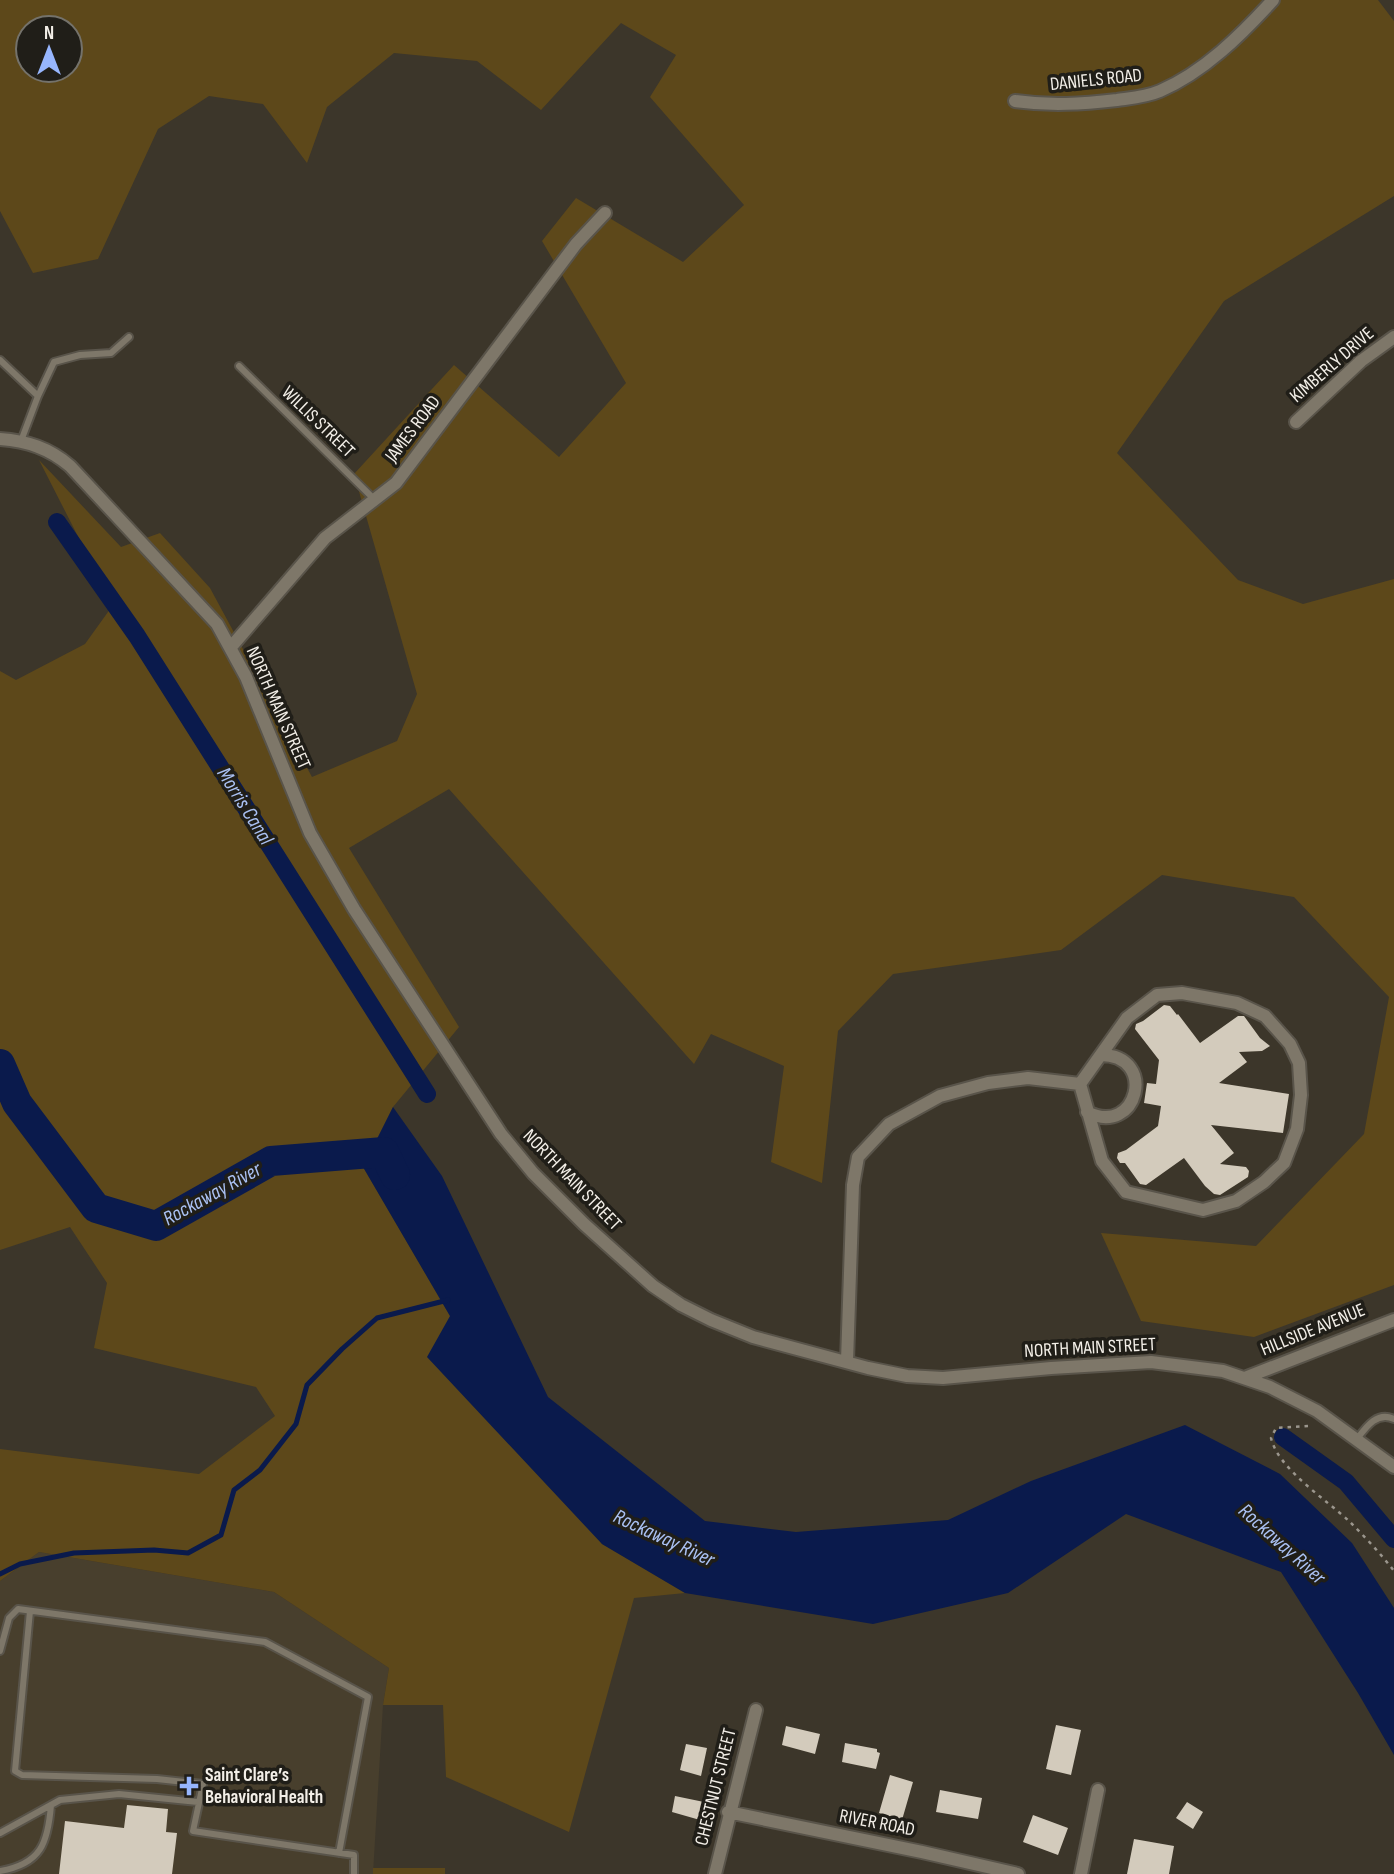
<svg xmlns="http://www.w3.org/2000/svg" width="1394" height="1874" viewBox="0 0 1394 1874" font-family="'Sofia Sans Condensed',sans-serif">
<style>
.built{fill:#483f2d}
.green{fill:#5d481a;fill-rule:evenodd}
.water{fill:#0a1a4c}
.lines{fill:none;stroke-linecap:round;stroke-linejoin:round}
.stream{stroke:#0a1a4c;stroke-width:5}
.canal{stroke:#0a1a4c;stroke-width:18}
.river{stroke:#0a1a4c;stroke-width:30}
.building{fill:#d3cbbc}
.service-casing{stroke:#59544a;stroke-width:10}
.minor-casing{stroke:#59544a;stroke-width:16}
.path{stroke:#9b968d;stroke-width:2.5;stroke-dasharray:3.5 5;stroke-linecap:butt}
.service{stroke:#7e7769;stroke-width:6}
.minor{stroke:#7e7769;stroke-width:12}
.poi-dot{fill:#97b6fd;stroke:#201e18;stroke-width:2.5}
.labels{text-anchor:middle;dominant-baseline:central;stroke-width:7;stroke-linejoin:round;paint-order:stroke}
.street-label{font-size:19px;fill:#f3efe8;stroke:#201e18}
.poi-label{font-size:19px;font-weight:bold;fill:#f3efe8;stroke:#201e18;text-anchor:start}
.water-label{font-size:21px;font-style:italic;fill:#aac1f3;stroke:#201e18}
</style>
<rect width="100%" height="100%" fill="#3c362a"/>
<!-- built -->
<path class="built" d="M39,1552L274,1592L389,1668L383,1705L373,1874H0V1581Z"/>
<!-- green -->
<path class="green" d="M0,0H1378L1394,21V196L1224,301L1117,453L1238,580L1303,604L1394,579V1285L1254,1337L1141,1321L1101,1233L1256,1246L1364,1134L1389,997L1294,897L1162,875L1061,950L893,974L838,1031L822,1183L771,1162L784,1066L711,1034L694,1064L449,789L349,848L459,1027L393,1107L363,1167L450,1316L602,1544L685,1593L634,1598L569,1832L446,1777L443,1705H383L389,1668L274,1592L39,1552L0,1581V1449L199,1474L275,1416L256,1387L94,1348L107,1283L70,1227L0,1250V671L16,680L85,644L113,605L39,460L121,547L160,533L210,588L312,777L397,741L417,694L354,474L454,365L559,457L626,383L542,241L576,198L683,262L744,205L650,97L676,55L621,23L541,110L477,61L394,53L327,107L307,163L263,104L209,96L158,129L98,259L33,273L0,211ZM28,28H70V70H28Z
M373,1868H445V1874H373Z"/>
<!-- water -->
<path class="water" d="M393,1107L442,1176L548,1397L705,1521L796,1532L948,1520L1031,1481L1185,1425L1280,1474L1352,1543L1394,1608V1755L1358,1693L1281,1572L1126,1514L1008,1593L873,1624L685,1593L602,1544L427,1357L450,1316L363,1167Z"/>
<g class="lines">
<!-- stream -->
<path class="stream" d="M0,1574L20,1564L74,1553L154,1550L188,1553L221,1535L234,1490L260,1470L296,1424L307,1385L342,1349L377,1318L448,1300"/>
<!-- canal -->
<path class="canal" d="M57,522L137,636L427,1094
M1283,1437L1346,1482L1394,1539"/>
<!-- river -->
<path class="river" d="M0,1064L17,1103L96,1208L156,1226L271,1161L384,1152L395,1175"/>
</g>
<!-- building -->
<path class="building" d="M1164,1005L1170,1006L1177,1015L1178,1014L1200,1043L1238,1016H1244L1260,1038L1270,1046L1262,1051L1239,1052L1247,1062L1219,1083L1289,1094L1283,1133L1211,1125L1234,1153L1220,1164L1246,1167L1249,1171L1248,1177L1220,1195L1214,1194L1205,1186L1184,1158L1146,1185L1140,1184L1125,1163H1120L1117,1158L1118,1153L1126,1150L1158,1126L1161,1106L1144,1103L1147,1083L1156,1084L1159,1060L1135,1029L1136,1024L1143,1021Z
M1056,1725L1081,1730L1071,1775L1046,1769Z
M786,1726L820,1734L815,1754L782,1745Z
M845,1743L877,1749V1752L880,1753L876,1769L842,1762Z
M686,1744L707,1748L701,1776L680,1770Z
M890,1775L913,1782L902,1820L879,1813Z
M940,1790L982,1798L978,1819L936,1812Z
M675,1796L704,1802L700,1820L672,1812Z
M1187,1802L1203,1812L1193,1829L1176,1818Z
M127,1805L168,1809L166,1832L177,1833L172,1874H59L65,1821L124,1828Z
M1033,1815L1068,1828L1058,1855L1023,1842Z
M1134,1839L1174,1846L1169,1874H1127Z"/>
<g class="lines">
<!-- service casing -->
<g class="service-casing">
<path id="service" d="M0,360L38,396
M239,366L375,500
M21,441L38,396L54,362L80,355L111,353L129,337
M1357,1439C1366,1427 1377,1411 1394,1419
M30,1611L15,1771L22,1775L157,1779L203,1784L193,1831L354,1855V1874
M0,1651L9,1618L18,1609L265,1642L368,1697L339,1853
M0,1833L60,1800L119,1794L198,1802
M0,1871C41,1864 48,1843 51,1805"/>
</g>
<!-- minor casing -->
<g class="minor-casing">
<path id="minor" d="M1015,101C1050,106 1082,104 1117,100C1131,98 1146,97 1160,91C1204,72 1241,35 1273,0
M1296,422L1361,361L1394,337
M0,439C27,441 49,448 70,466L217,624L246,677L310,833L354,909L501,1134L533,1173L584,1224L653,1286L681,1305L711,1320L753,1337L868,1368L907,1376L943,1378L1051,1368L1151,1362L1223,1371L1270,1387L1317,1411L1394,1467
M231,647L325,538L396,483L576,244L605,213
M1182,993L1237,1003L1265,1016L1290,1044L1299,1063L1301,1095L1297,1129L1284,1163L1264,1182L1236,1201L1203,1210L1126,1192L1102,1161L1080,1084L1127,1018L1157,995Z
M1087,1112C1138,1138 1158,1055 1101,1055
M847,1361L853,1185L858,1157L889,1124L940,1096L988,1083L1028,1078L1080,1084
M1247,1377L1394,1320
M728,1812L922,1852L1018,1874
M715,1874L756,1710
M1081,1874L1098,1790"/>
</g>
<!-- path -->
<path class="path" d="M1308,1426L1276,1428L1271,1438C1278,1469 1327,1500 1350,1522C1365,1537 1381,1554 1394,1571"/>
<!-- service -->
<use href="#service" class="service"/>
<!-- minor -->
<use href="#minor" class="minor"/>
</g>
<!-- markers -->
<path class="poi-dot" d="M185.5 1775.5h7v7h7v7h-7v7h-7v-7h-7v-7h7z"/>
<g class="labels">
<!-- street labels -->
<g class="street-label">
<text transform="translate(1096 80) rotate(-6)">DANIELS ROAD</text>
<text transform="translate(1332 365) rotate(-41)">KIMBERLY DRIVE</text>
<text transform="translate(318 422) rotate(44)">WILLIS STREET</text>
<text transform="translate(413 429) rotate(-53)">JAMES ROAD</text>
<text transform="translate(278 708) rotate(66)">NORTH MAIN STREET</text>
<text transform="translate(572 1180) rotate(46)">NORTH MAIN STREET</text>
<text transform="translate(1313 1330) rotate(-22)">HILLSIDE AVENUE</text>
<text transform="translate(1090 1348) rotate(-3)">NORTH MAIN STREET</text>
<text transform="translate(716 1787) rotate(-76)">CHESTNUT STREET</text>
<text transform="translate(877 1823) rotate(11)">RIVER ROAD</text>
</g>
<!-- poi labels -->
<g class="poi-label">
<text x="205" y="1775">Saint Clare’s<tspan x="205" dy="22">Behavioral Health</tspan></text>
</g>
<!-- water labels -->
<g class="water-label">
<text transform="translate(245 806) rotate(58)">Morris Canal</text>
<text transform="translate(212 1194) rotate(-29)">Rockaway River</text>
<text transform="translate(664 1538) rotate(25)">Rockaway River</text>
<text transform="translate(1282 1544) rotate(42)">Rockaway River</text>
</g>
</g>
<!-- north arrow -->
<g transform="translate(49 49)"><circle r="33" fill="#201e18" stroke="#74726b" stroke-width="2"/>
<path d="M0-5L12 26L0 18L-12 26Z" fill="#97b6fd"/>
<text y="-10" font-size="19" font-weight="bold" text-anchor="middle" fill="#f3efe8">N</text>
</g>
</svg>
